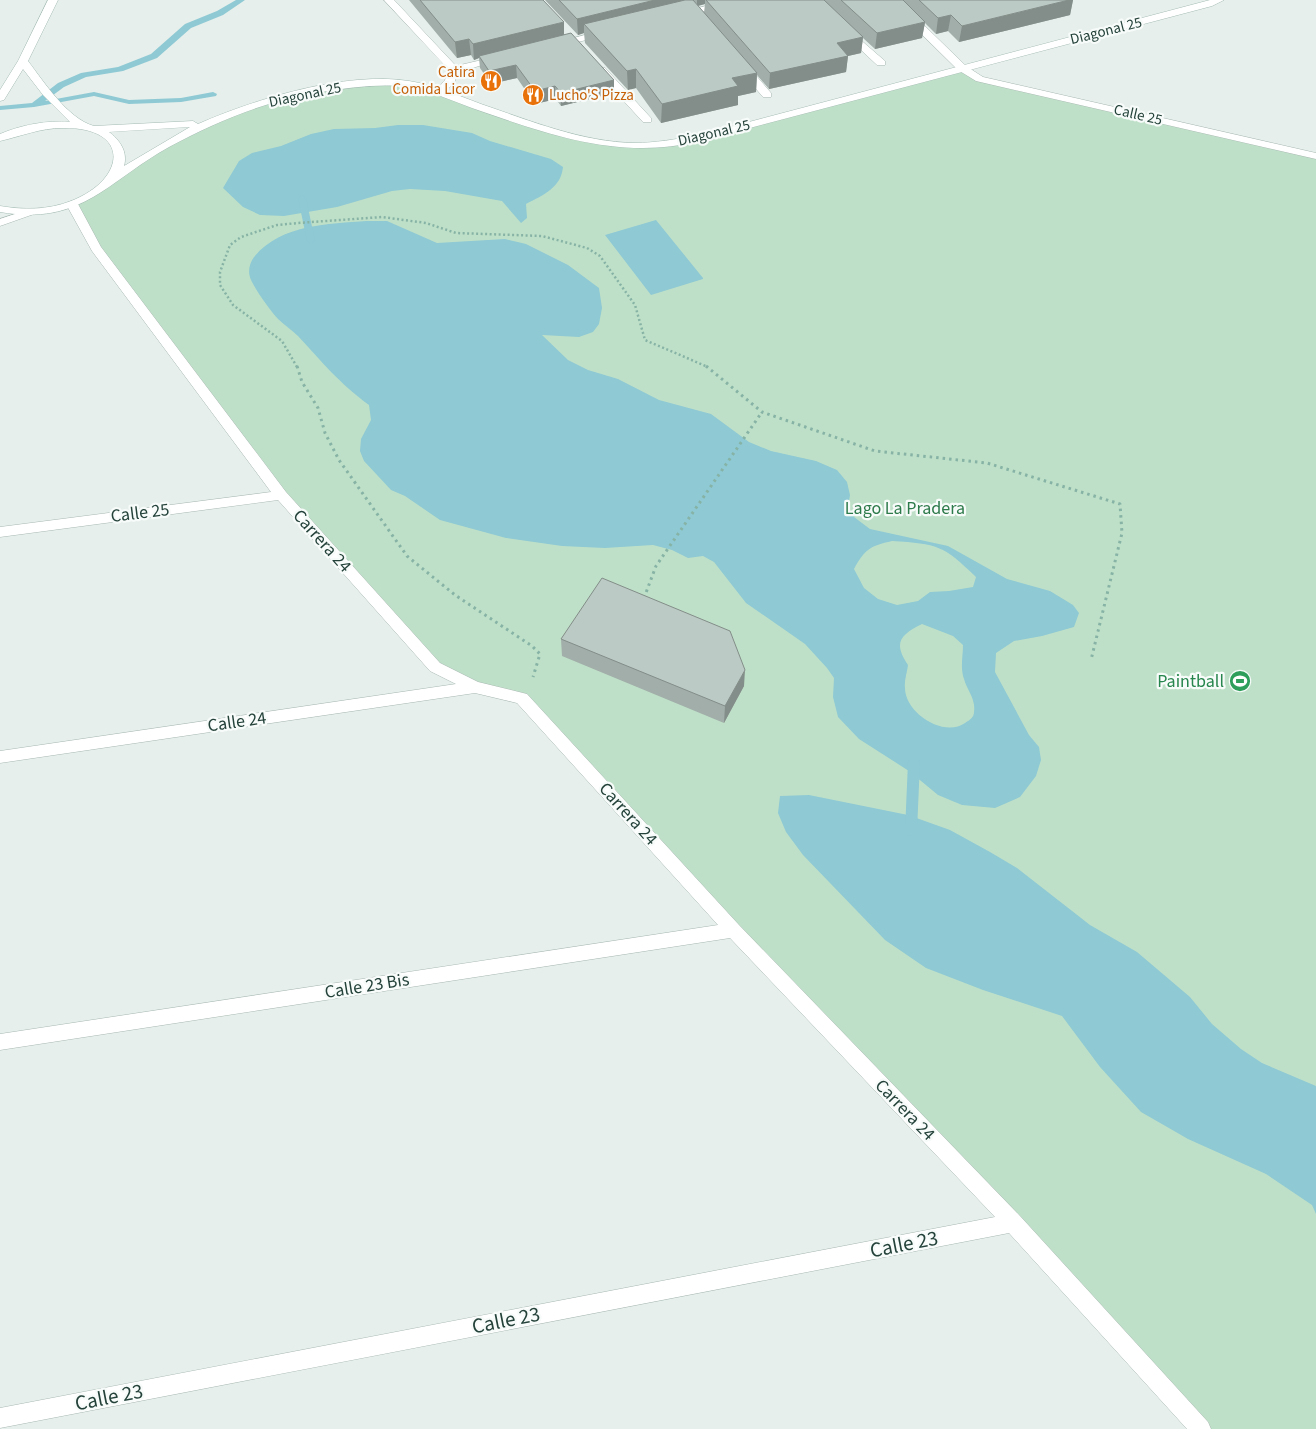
<svg xmlns="http://www.w3.org/2000/svg" width="1316" height="1429" viewBox="0 0 1316 1429" font-family="'Source Sans 3',sans-serif">
<style>
.green{fill:#bfe0c8}
.water{fill:#8ec9d4;fill-rule:evenodd}
.lines{fill:none;stroke-linecap:round;stroke-linejoin:round}
.stream{fill:#8ec9d4;fill-rule:evenodd}
.lane-casing{stroke:#a8b8b2;stroke-width:1}
.street-casing{stroke:#a8b8b2;stroke-width:1}
.secondary-casing{stroke:#a4bbb3;stroke-width:1}
.path-far1{stroke:#86b3a5;stroke-width:2.5;stroke-dasharray:2 2.5;stroke-linecap:butt}
.path{stroke:#86b3a5;stroke-width:3;stroke-dasharray:2.5 4;stroke-linecap:butt}
.lane{fill:#fff;fill-rule:evenodd}
.street{fill:#fff;fill-rule:evenodd}
.secondary{fill:#fff;fill-rule:evenodd}
.wall{fill:#a1aea9;fill-rule:evenodd}
.shaded-wall{fill:#838d89}
.building{fill:#bbcac4;stroke:#838d89}
.labels{text-anchor:middle;dominant-baseline:central;stroke-width:4.5;stroke-linejoin:round;paint-order:stroke}
.far-street-label{font-size:15px;fill:#24423a;stroke:#f7fbf9}
.far-food-label{font-size:15px;fill:#c56008;stroke:#f7fbf9;text-anchor:end}
.park-label{font-size:18px;fill:#2d7a4b;stroke:#f7fbf9}
.street-label{font-size:18px;fill:#24423a;stroke:#f7fbf9}
.leisure-label{font-size:18px;fill:#27864d;stroke:#f7fbf9;text-anchor:end}
.near-street-label{font-size:21px;fill:#24423a;stroke:#f7fbf9}
</style>
<rect width="100%" height="100%" fill="#e6efeb"/>
<!-- green -->
<path class="green" d="M962,68L980,79L1316,156V1429H1201L523,698L435,667L281,495L96,248L72,204L158,147L270,101L346,86L407,84L563,136L635,146L696,139Z"/>
<!-- water -->
<path class="water" d="M398,125H423L472,133L490,141L551,159L563,167C561,188 543,195 526,204L527,218L521,223L502,201L445,191L410,189L392,191L337,207L284,216L260,215L243,207L223,188L239,161L252,153L281,146L311,134L334,129L375,128Z
M656,220L703,278V279L651,295L605,235Z
M367,221H387L437,243L505,239L526,244L568,265L599,288L602,308L599,324L593,332L579,337L542,335L568,360L588,370L618,379L659,400L711,414L749,442L771,451L816,461L837,470L847,482L850,495L848,507L854,517L870,529L948,546L1007,579L1050,591L1073,605L1079,613L1074,627L1042,636L1014,641L996,653L995,672L1029,735L1039,747L1041,760L1036,776L1020,797L995,808L962,805L938,795L909,771L859,739L838,717L833,697L834,678L827,668L805,644L746,603L714,562L703,556L688,558L672,550L653,545L605,548L562,546L506,538L440,520L405,496L391,490L364,461L360,451L361,439L371,420L369,405C339,383 323,363 298,336C292,330 284,325 278,319C270,310 257,292 252,282C247,273 249,264 254,257C281,224 328,224 367,221ZM892,541C938,544 943,545 976,577L973,587L949,591L930,592L918,601L897,605L878,599L864,588L854,569C865,549 870,546 892,541ZM922,624L953,636L963,645C963,656 960,668 964,679C967,690 976,699 974,712C974,717 970,720 965,723C944,738 905,713 905,688C904,681 907,673 908,665C893,643 900,635 922,624Z
M809,795L908,815L950,830L990,852L1017,868L1090,925L1137,952L1190,997L1212,1024L1241,1049L1262,1063L1316,1086V1214L1312,1205L1266,1174L1188,1139L1141,1112L1100,1067L1062,1016L983,990L926,968L885,940L803,855L786,832L778,813L780,796Z"/>
<g class="lines">
<!-- stream -->
<path class="stream" d="M236,0H245L223,15L191,28L157,58L123,71L86,77L64,87L45,101L94,92L129,100L181,98L213,92L217,94L216,96L181,102L129,104L94,96L34,107L0,110V106L32,103L58,83L81,73L118,67L151,54L185,24L217,11Z
M302,195L306,198L315,241L311,244L307,241L298,198Z
M914,757L918,759L920,762L917,831L915,835L911,836L907,835L905,831L908,762L910,759Z"/>
<!-- lane casing -->
<g class="lane-casing">
<path id="lane" d="M384,0H394L456,66L499,56L504,59L458,72L455,81L443,95H435L434,93L445,80L449,70Z
M728,0H746L681,17L676,14Z
M848,29L885,61V65H877L844,34L843,32Z
M603,30L607,31V35L557,47L552,44Z
M743,64L747,65L771,93V97H763L739,69L738,67Z
M601,67L605,68L651,118V122H643L597,72L596,70Z"/>
</g>
<!-- street casing -->
<g class="street-casing">
<path id="street" d="M887,0H898L966,66L983,77L1316,153V159L976,81L958,70Z
M72,201L78,204L101,247L286,492L440,663L478,682L527,694L739,925L1020,1216L1208,1422L1211,1429H1187L1009,1233L0,1428V1408L995,1217L730,938L0,1050V1034L718,925L517,703L475,693L0,763V751L456,684L430,671L278,500L0,537V527L271,492L92,251L66,204Z
M30,209L34,210V214L0,226V219Z"/>
</g>
<!-- secondary casing -->
<g class="secondary-casing">
<path id="secondary" d="M48,0H58L28,61C44,82 68,119 94,126L193,121L198,124C255,99 346,71 409,81C434,85 457,95 481,104C531,121 582,142 635,143C655,143 676,139 696,136L1210,0H1224L1212,6L700,141C620,161 547,134 472,108C451,100 430,91 408,87C380,83 349,88 321,92C268,100 217,121 169,147C106,182 82,226 0,212V206C24,210 48,210 71,201C127,179 131,127 63,128C40,128 22,136 0,141V134C21,125 47,120 70,122L43,95L23,69L4,100L0,101V90L18,61ZM190,127L124,166C128,152 120,140 109,132Z"/>
</g>
<!-- path-far1 -->
<path class="path-far1" d="M297,367L282,341L233,305L220,285V272L230,245L241,237L277,225L298,223L382,217L426,223L456,233L542,236L587,248L600,256L635,305L645,340L708,367"/>
<!-- path -->
<path class="path" d="M297,366L302,382L318,408L325,433L339,460L407,556L455,595L532,646L540,654L533,677
M706,366L762,412L875,451L987,463L1120,504L1122,533L1091,660
M644,598L656,566L762,412"/>
<!-- lane -->
<use href="#lane" class="lane"/>
<!-- street -->
<use href="#street" class="street"/>
<!-- secondary -->
<use href="#secondary" class="secondary"/>
</g>
<!-- wall -->
<path class="wall" d="M409,0H543L564,35L614,80V93L561,106L556,99L535,104L517,78L491,84L480,68L479,58L474,60L471,55L457,58Z
M545,0H1073L1070,15L959,42L948,31L936,34L925,23L922,38L875,49L863,38L861,53L848,56L846,72L769,89L757,75L756,92L738,96V105L661,123L636,88L628,90L585,43L584,33L578,35ZM705,4L704,13L698,6Z
M561,639L744,686L724,723L562,656Z"/>
<!-- shaded-wall -->
<path class="shaded-wall" d="M655,0H683V9L584,24V33L578,35L577,19Z
M697,0H705V4L697,6Z
M1069,0H1073L1070,15L959,42L962,26Z
M951,15L948,31L936,34L938,18Z
M564,22V38L479,56V58L474,60L473,44Z
M925,22L922,38L875,49L877,33Z
M863,37L861,53L839,58L848,56L846,72L769,89L770,73L837,43Z
M469,39L471,55L457,58L455,42Z
M516,65L517,78L491,84L489,71Z
M636,69V88L628,90L627,71Z
M757,73L756,92L738,96V105L661,123L662,104L732,78Z
M614,80V93L561,106V93Z
M555,86L556,99L535,104V91Z
M745,670L744,686L724,723L725,706Z"/>
<!-- building -->
<path class="building" d="M420,0H543L564,22L473,44L469,39L455,42Z
M559,0H655L577,19Z
M685,0H693L757,73L732,78L738,86L662,104L636,69L627,71L584,24Z
M706,0H824L863,37L837,43L848,56L770,73Z
M841,0H903L925,22L877,33Z
M919,0H1069L962,26L951,15L938,18Z
M571,33L614,80L561,93L555,86L535,91L516,65L489,71L479,56Z
M602,578L730,631L745,670L725,706L561,639Z"/>
<!-- icons -->
<defs>
<g id="restaurant-disc" transform="scale(1.125)"><circle r="9.5" fill="#e8710a" stroke="#f7fbf9"/><path d="M-5-6h1v4h1v-4h1v4h1v-4h1v5L-1.5 .5V6h-2V.5L-5-1ZM5-6V6H3V1.5H1.5Q1.5-4 5-6Z" fill="#fff"/></g>
<g id="stadium-disc" transform="scale(1.125)"><circle r="9.5" fill="#2e9e5b" stroke="#f7fbf9"/><path d="M0-5a6.5 5 0 1 0 0 10a6.5 5 0 1 0 0-10ZM-3.5-1.8h7v3.6h-7Z" fill="#fff"/></g>
</defs>
<g fill-rule="evenodd">
<use href="#restaurant-disc" x="491" y="81"/>
<use href="#restaurant-disc" x="533" y="95"/>
<use href="#stadium-disc" x="1240" y="681"/>
</g>
<g class="labels">
<!-- far-street labels -->
<g class="far-street-label">
<text transform="translate(1106 31) rotate(-14)">Diagonal 25</text>
<text transform="translate(305 95) rotate(-12)">Diagonal 25</text>
<text transform="translate(1138 115) rotate(13)">Calle 25</text>
<text transform="translate(714 133) rotate(-13)">Diagonal 25</text>
</g>
<!-- far-food labels -->
<g class="far-food-label">
<text x="475" y="72">Catira<tspan x="475" dy="17">Comida Licor</tspan></text>
<text x="549" y="95" text-anchor="start">Lucho'S Pizza</text>
</g>
<!-- park labels -->
<g class="park-label">
<text x="905" y="508">Lago La Pradera</text>
</g>
<!-- street labels -->
<g class="street-label">
<text transform="translate(140 513) rotate(-7)">Calle 25</text>
<text transform="translate(322 541) rotate(48)">Carrera 24</text>
<text transform="translate(237 722) rotate(-8)">Calle 24</text>
<text transform="translate(628 814) rotate(48)">Carrera 24</text>
<text transform="translate(367 986) rotate(-9)">Calle 23 Bis</text>
<text transform="translate(905 1110) rotate(46)">Carrera 24</text>
</g>
<!-- leisure labels -->
<g class="leisure-label">
<text x="1224" y="681">Paintball</text>
</g>
<!-- near-street labels -->
<g class="near-street-label">
<text transform="translate(904 1244) rotate(-11)">Calle 23</text>
<text transform="translate(506 1320) rotate(-11)">Calle 23</text>
<text transform="translate(109 1397) rotate(-11)">Calle 23</text>
</g>
</g>
</svg>
